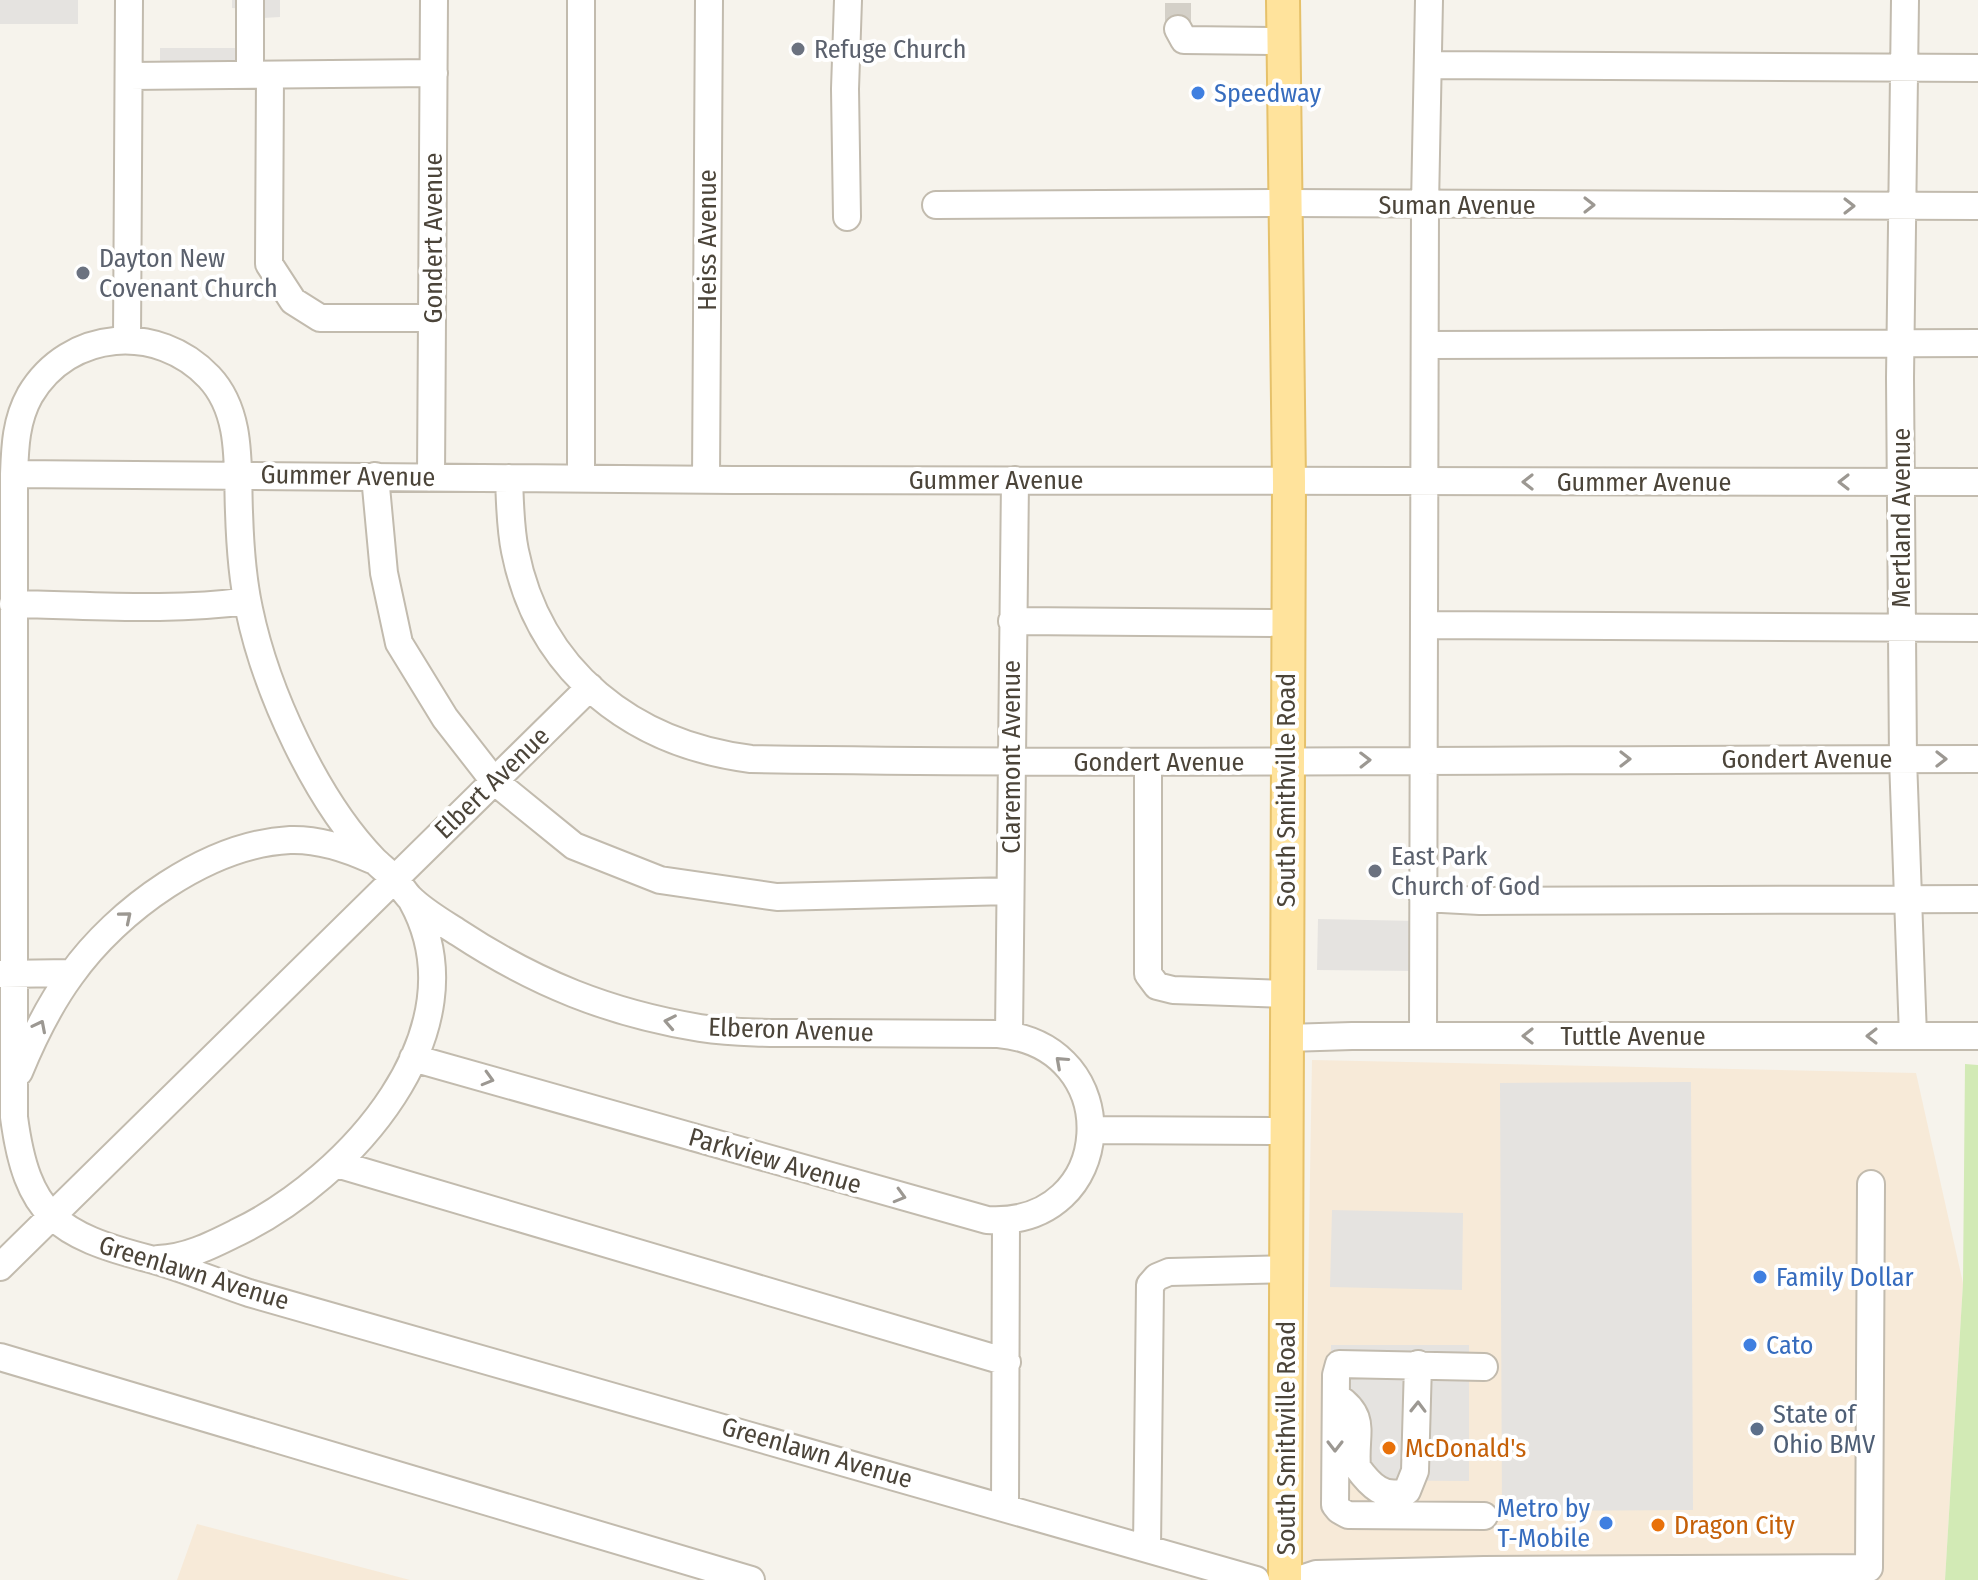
<svg xmlns="http://www.w3.org/2000/svg" width="1978" height="1580" viewBox="0 0 1978 1580" font-family="'Fira Sans Condensed',sans-serif">
<style>
.commercial{fill:#f7ead8}
.green{fill:#d2eab5}
.parking{fill:#e5e3e0}
.lines{fill:none;stroke-linecap:round;stroke-linejoin:round}
.minor-tunnel{stroke:#d4d0c8;stroke-width:26;stroke-dasharray:26 13;stroke-linecap:butt}
.minor-casing{stroke:#c2bbae;stroke-width:30}
.major-casing{stroke:#e6c16a;stroke-width:36}
.minor{stroke:#fff;stroke-width:26}
.major{stroke:#ffe39c;stroke-width:32}
.oneway{stroke:#9c9892}
.worship-dot{fill:#6b7280;stroke:#fff;stroke-width:3}
.shop-dot{fill:#3f7fe0;stroke:#fff;stroke-width:3}
.service-dot{fill:#5c6f8a;stroke:#fff;stroke-width:3}
.food-dot{fill:#e8710a;stroke:#fff;stroke-width:3}
.labels{text-anchor:middle;dominant-baseline:central;stroke-width:8;stroke-linejoin:round;paint-order:stroke}
.worship-label{font-size:26px;fill:#5b616d;stroke:#fff;text-anchor:start}
.shop-label{font-size:26px;fill:#366cbe;stroke:#fff;text-anchor:start}
.street-label{font-size:26px;fill:#4b4439;stroke:#fff}
.service-label{font-size:26px;fill:#4e5e75;stroke:#fff;text-anchor:start}
.food-label{font-size:26px;fill:#c56008;stroke:#fff;text-anchor:start}
</style>
<rect width="100%" height="100%" fill="#f6f3ec"/>
<!-- commercial -->
<path class="commercial" d="M1312,1060L1916,1073L1963,1283L1945,1580H1303Z
M197,1524L410,1580H177Z"/>
<!-- green -->
<path class="green" d="M1965,1064L1978,1065V1580H1945L1963,1283Z"/>
<!-- parking -->
<path class="parking" d="M0,0H78V24H0Z
M232,0H280V17L263,18V68H160V48H247V9L232,8Z
M1318,919L1417,921L1416,971L1317,970Z
M1691,1082L1693,1510L1502,1511L1500,1083Z
M1332,1210L1463,1213L1462,1290L1330,1287Z
M1331,1345H1469V1481L1330,1480Z"/>
<g class="lines">
<!-- minor-tunnel -->
<path class="minor-tunnel" d="M1178,29V0"/>
<!-- minor casing -->
<g class="minor-casing">
<path id="minor" d="M250,0V75
M1905,0L1900,378L1903,759L1913,1036
M1178,29L1184,40L1284,41
M1428,65L1978,68
M270,75L269,264L293,301L320,318H432
M129,76L434,73
M936,205L1287,203L1978,206
M847,217L845,89L848,0
M127,338L129,0
M1425,345L1978,343
M14,474L734,480L1978,482
M375,476L384,573L399,643L445,718L494,781L574,846L660,880L777,897L1010,891
M431,477L434,0
M509,478C510,502 510,527 515,551C539,672 633,744 751,759C1160,765 1569,759 1978,759
M581,478V0
M706,479L709,0
M13,604C91,605 169,612 247,601
M1012,621L1288,623
M1424,625L1978,628
M1148,763V974L1157,986L1173,990L1286,994
M1423,898L1480,901L1978,899
M0,974L72,973
M1009,1035L1015,480
M1423,1036L1425,205L1429,0
M1287,1038L1352,1036H1978
M413,1058L987,1220C1118,1228 1128,1045 998,1034C941,1034 884,1033 826,1033C784,1033 741,1034 700,1028C609,1013 535,983 459,933C442,922 424,912 410,898C405,893 401,886 396,881C390,873 381,867 374,860C316,800 266,691 249,609C242,577 240,545 239,512C237,467 243,413 209,377C158,323 69,329 30,395C16,420 15,446 14,474V1117C27,1215 57,1235 150,1259C183,1268 216,1282 249,1293L1256,1580
M19,1072C33,1038 49,1005 71,975C117,910 208,844 290,840C319,839 346,848 372,860
M1091,1130L1289,1131
M337,1164L1007,1362
M158,1259C187,1258 212,1245 238,1232C348,1179 484,1031 412,901
M0,1267L590,687
M0,1357L751,1580
M1336,1396C1368,1417 1354,1433 1357,1467C1370,1485 1384,1500 1407,1491L1415,1471L1418,1364
M1005,1507L1006,1221
M1484,1516L1348,1515L1339,1510L1335,1505L1336,1375L1339,1364L1484,1367
M1147,1548L1150,1285L1157,1277L1169,1272L1288,1269
M1298,1580L1316,1574L1484,1570L1869,1568L1871,1184"/>
</g>
<!-- major casing -->
<g class="major-casing">
<path id="major" d="M1283,0L1289,482L1285,1580"/>
</g>
<!-- minor -->
<use href="#minor" class="minor"/>
<!-- major -->
<use href="#major" class="major"/>
</g>
<!-- one-way arrows -->
<defs><path id="oneway-chevron" d="M-2-3.5L2.5 0L-2 3.5" fill="none" stroke-width="1.6" stroke-linecap="round" stroke-linejoin="round" transform="scale(2)"/></defs>
<g class="oneway">
<use href="#oneway-chevron" transform="translate(1589 205)"/>
<use href="#oneway-chevron" transform="translate(1849 206)"/>
<use href="#oneway-chevron" transform="translate(1528 482) rotate(-180)"/>
<use href="#oneway-chevron" transform="translate(1844 482) rotate(-180)"/>
<use href="#oneway-chevron" transform="translate(1625 759)"/>
<use href="#oneway-chevron" transform="translate(1941 759)"/>
<use href="#oneway-chevron" transform="translate(1365 760) rotate(-1)"/>
<use href="#oneway-chevron" transform="translate(126 917) rotate(-40)"/>
<use href="#oneway-chevron" transform="translate(670 1022) rotate(-169)"/>
<use href="#oneway-chevron" transform="translate(40 1026) rotate(-63)"/>
<use href="#oneway-chevron" transform="translate(1528 1036) rotate(-180)"/>
<use href="#oneway-chevron" transform="translate(1872 1036) rotate(-180)"/>
<use href="#oneway-chevron" transform="translate(1061 1062) rotate(-138)"/>
<use href="#oneway-chevron" transform="translate(488 1079) rotate(16)"/>
<use href="#oneway-chevron" transform="translate(900 1196) rotate(16)"/>
<use href="#oneway-chevron" transform="translate(1418 1407) rotate(-89)"/>
<use href="#oneway-chevron" transform="translate(1335 1446) rotate(90)"/>
</g>
<!-- markers -->
<g class="worship-dot">
<circle cx="798" cy="49" r="8"/>
<circle cx="83" cy="273" r="8"/>
<circle cx="1375" cy="871" r="8"/>
</g>
<g class="shop-dot">
<circle cx="1198" cy="93" r="8"/>
<circle cx="1760" cy="1277" r="8"/>
<circle cx="1750" cy="1345" r="8"/>
<circle cx="1606" cy="1523" r="8"/>
</g>
<circle class="service-dot" cx="1757" cy="1429" r="8"/>
<g class="food-dot">
<circle cx="1389" cy="1448" r="8"/>
<circle cx="1658" cy="1525" r="8"/>
</g>
<g class="labels">
<!-- worship labels -->
<g class="worship-label">
<text x="814" y="49">Refuge Church</text>
<text x="99" y="258">Dayton New<tspan x="99" dy="30">Covenant Church</tspan></text>
<text x="1391" y="856">East Park<tspan x="1391" dy="30">Church of God</tspan></text>
</g>
<!-- shop labels -->
<g class="shop-label">
<text x="1214" y="93">Speedway</text>
<text x="1776" y="1277">Family Dollar</text>
<text x="1766" y="1345">Cato</text>
<text x="1590" y="1508" text-anchor="end">Metro by<tspan x="1590" dy="30">T-Mobile</tspan></text>
</g>
<!-- street labels -->
<g class="street-label">
<text x="1457" y="205">Suman Avenue</text>
<text transform="translate(433 238) rotate(-90)">Gondert Avenue</text>
<text transform="translate(707 240) rotate(-90)">Heiss Avenue</text>
<text transform="translate(348 476) rotate(1)">Gummer Avenue</text>
<text x="996" y="480">Gummer Avenue</text>
<text x="1644" y="482">Gummer Avenue</text>
<text transform="translate(1901 518) rotate(-90)">Mertland Avenue</text>
<text transform="translate(1011 757) rotate(-90)">Claremont Avenue</text>
<text x="1807" y="759">Gondert Avenue</text>
<text x="1159" y="762">Gondert Avenue</text>
<text transform="translate(492 783) rotate(-44)">Elbert Avenue</text>
<text transform="translate(1286 790) rotate(-90)">South Smithville Road</text>
<text transform="translate(791 1030) rotate(2)">Elberon Avenue</text>
<text x="1633" y="1036">Tuttle Avenue</text>
<text transform="translate(775 1161) rotate(16)">Parkview Avenue</text>
<text transform="translate(194 1273) rotate(17)">Greenlawn Avenue</text>
<text transform="translate(1286 1438) rotate(-90)">South Smithville Road</text>
<text transform="translate(817 1453) rotate(16)">Greenlawn Avenue</text>
</g>
<!-- service labels -->
<g class="service-label">
<text x="1773" y="1414">State of<tspan x="1773" dy="30">Ohio BMV</tspan></text>
</g>
<!-- food labels -->
<g class="food-label">
<text x="1405" y="1448">McDonald's</text>
<text x="1674" y="1525">Dragon City</text>
</g>
</g>
</svg>
